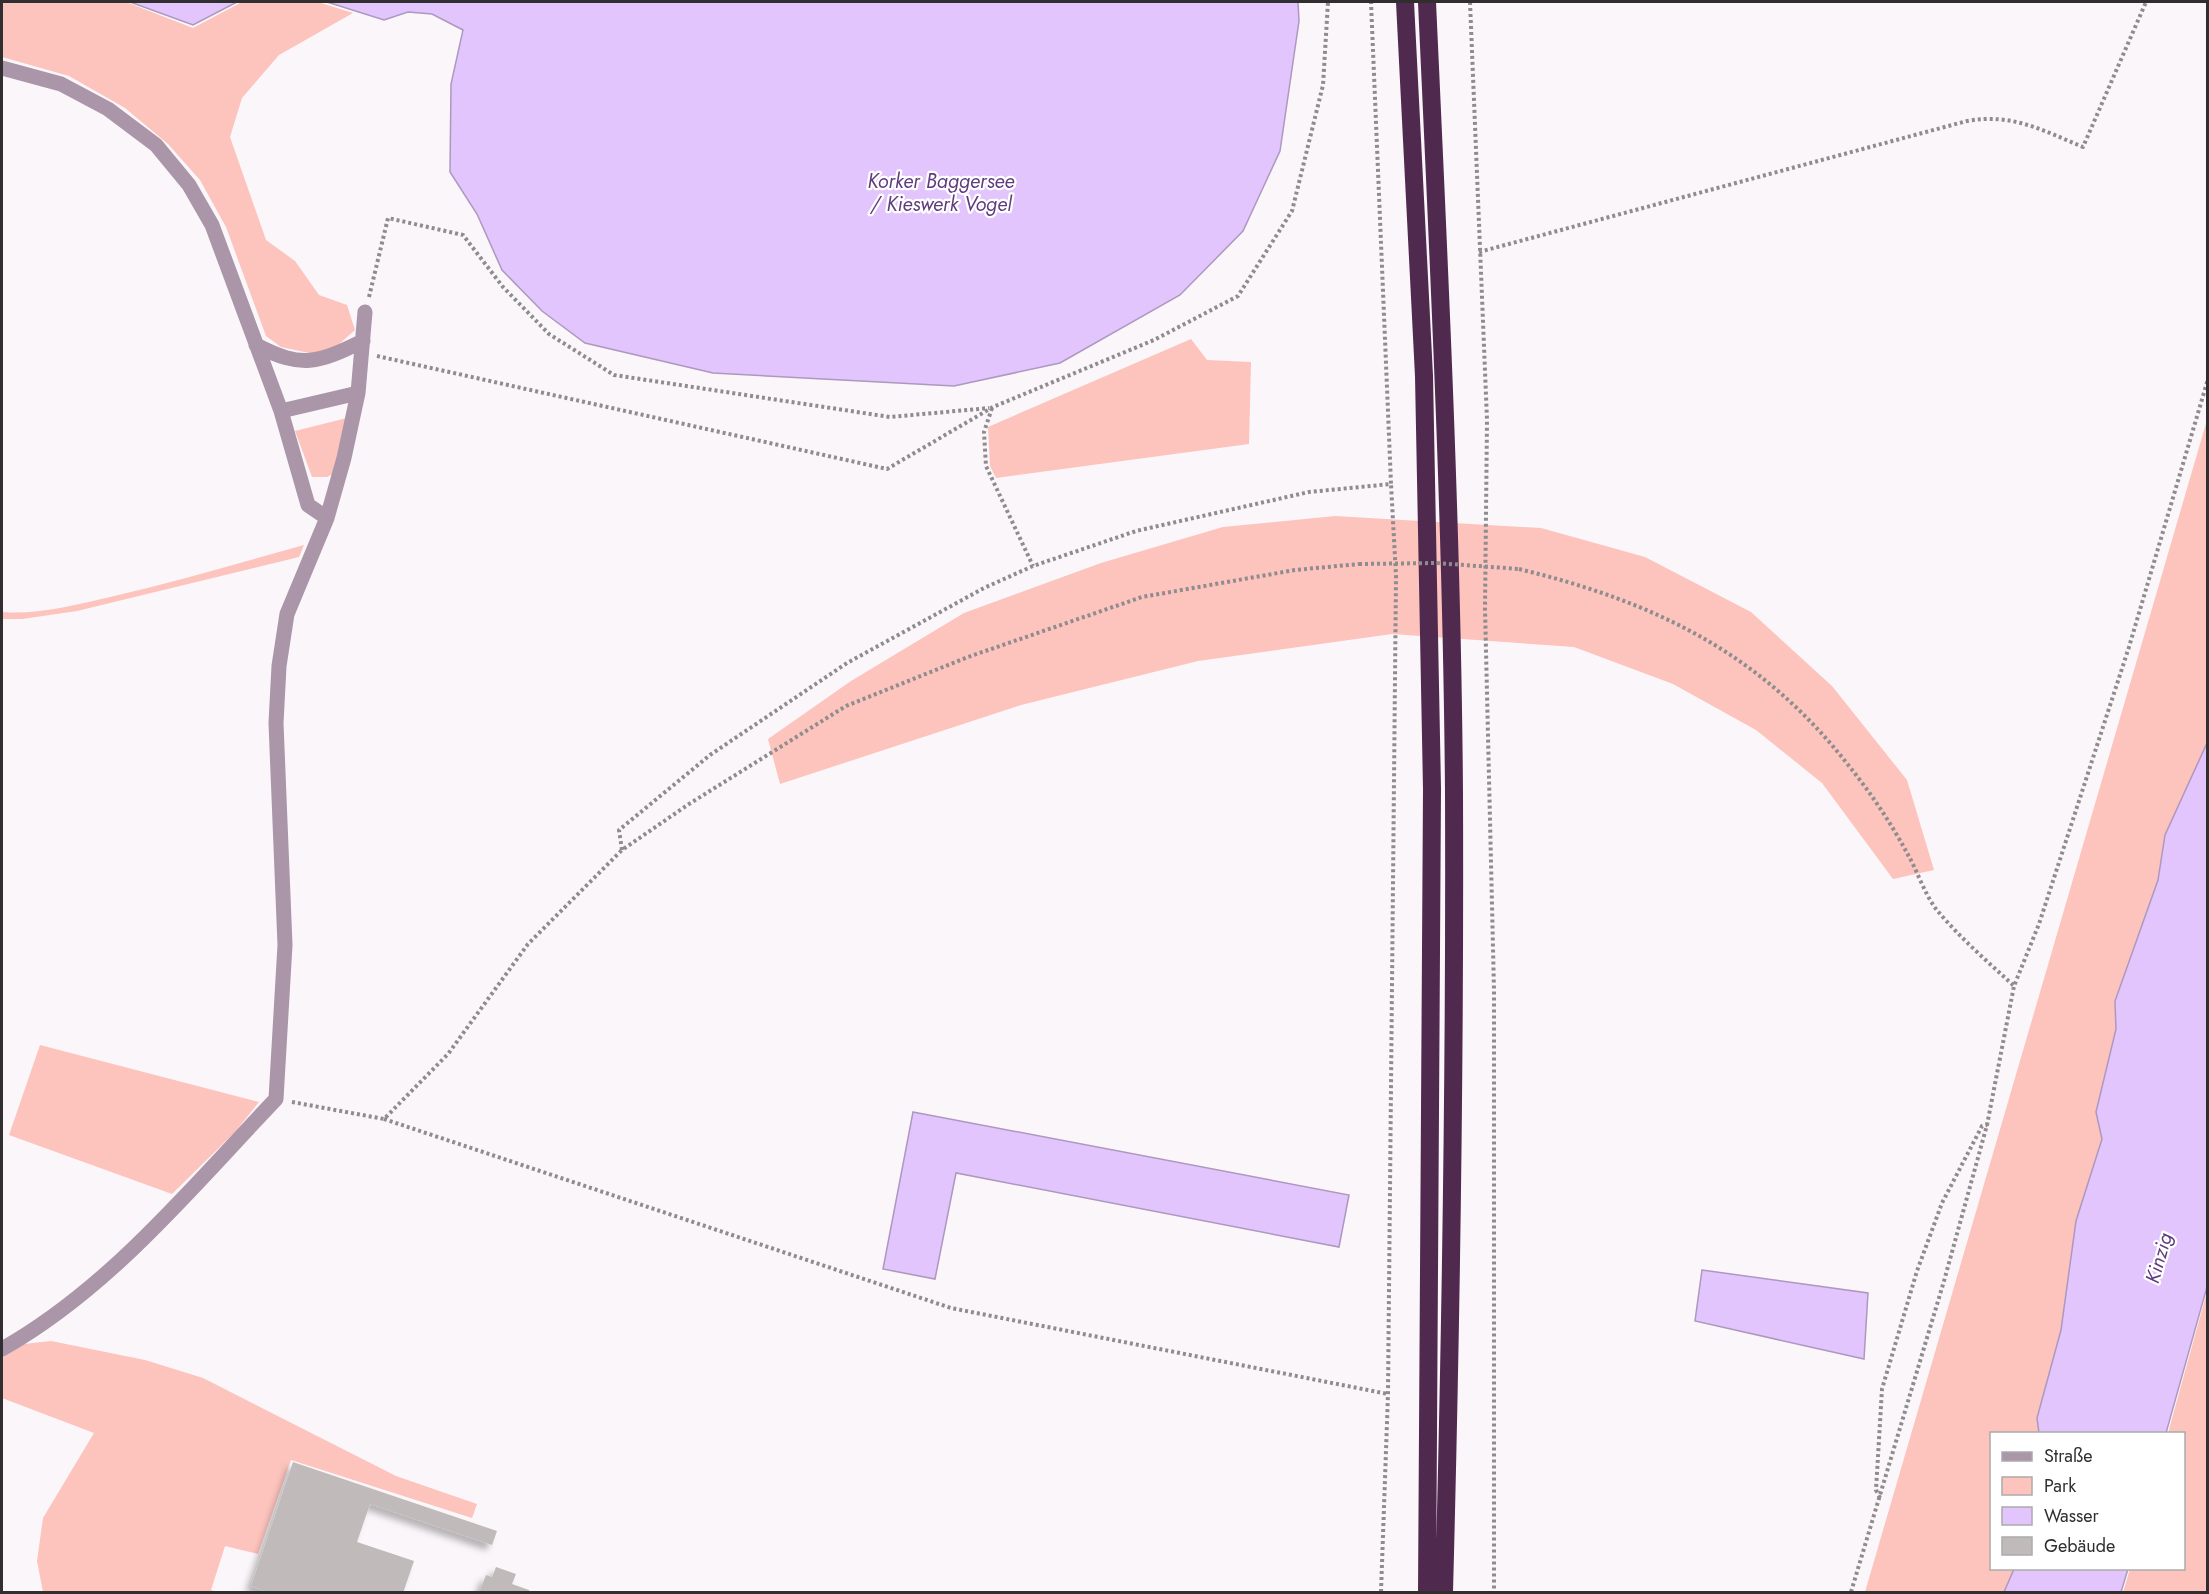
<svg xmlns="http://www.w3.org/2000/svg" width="2209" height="1594" viewBox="0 0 2209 1594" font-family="Jost,sans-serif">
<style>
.green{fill:#fdc3bd}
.water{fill:#e2c5fd;stroke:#ad98bf;stroke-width:1.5}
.building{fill:#c0babb;filter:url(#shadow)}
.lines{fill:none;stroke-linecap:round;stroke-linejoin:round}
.path{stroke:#8f8c8e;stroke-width:4;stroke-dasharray:3 3;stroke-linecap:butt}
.minor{stroke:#aa95a9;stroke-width:15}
.highway{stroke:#50294f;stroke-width:18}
.path-bridge{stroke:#8f8c8e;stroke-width:4;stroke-dasharray:3 3;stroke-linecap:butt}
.labels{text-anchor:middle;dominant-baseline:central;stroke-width:4.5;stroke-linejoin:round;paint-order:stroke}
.water-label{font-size:20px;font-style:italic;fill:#603c7e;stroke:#fff}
</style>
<defs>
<filter id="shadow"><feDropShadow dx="-5.5" dy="5.5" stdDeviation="3" flood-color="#0004"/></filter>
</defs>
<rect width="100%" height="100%" fill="#fbf6f9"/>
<!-- green -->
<path class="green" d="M2,2H126L193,28L240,3L251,2H318L353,13L279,55L242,98L230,137L266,240L295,261L319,295L347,305L355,330L337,346L314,354L281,347L266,336L226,227L200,180L168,144L125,108L69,76L2,57Z
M1191,339L1207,360L1251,362L1249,444L996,478L990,466L988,427Z
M347,418L333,474L327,477H312L295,431Z
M2207,420V743L2165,835L2158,880L2115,1001L2116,1029L2096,1112L2102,1138L2076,1221L2061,1330L2037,1418L2039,1433L1992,1434V1568L2014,1569L2004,1592H1865Z
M1335,516L1541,528L1645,557L1751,612L1832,686L1907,780L1934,870L1893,879L1822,783L1756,730L1673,684L1574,647L1392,634L1198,661L1021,705L780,784L768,739L851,681L964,613L1101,563L1223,527Z
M304,545L299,557L77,611L22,619H2V612C38,615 74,605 110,597C175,582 239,563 304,545Z
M40,1045L259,1102L235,1132L172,1194L9,1135Z
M2207,1292V1592H2123L2130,1569L2184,1568V1434L2168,1433Z
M51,1341L145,1360L203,1378L396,1476L477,1504L472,1518L291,1460L258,1554L225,1546L211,1590L217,1592H43L37,1561L43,1518L94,1433L2,1398V1357L24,1344Z"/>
<!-- water -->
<path class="water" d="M130,2H237L193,25Z
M327,2H1298L1299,21L1280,151L1243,231L1180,295L1060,363L954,386L713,373L585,343L542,311L502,270L477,214L450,172L451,84L463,30L432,14L408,12L384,20Z
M2207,743V1287L2166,1433H2039L2037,1418L2061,1330L2076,1221L2102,1139L2096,1112L2116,1029L2115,1001L2158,880L2165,835Z
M913,1112L1349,1195L1339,1247L956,1173L935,1279L883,1269Z
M1702,1270L1868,1293L1864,1359L1695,1321Z
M2014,1569V1568L2128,1569L2121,1592H2004Z"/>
<!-- building -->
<path class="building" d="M293,1462L497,1531L492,1545L370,1504L357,1542L414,1561L403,1593H270L251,1586Z
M496,1567L516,1574L512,1584L529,1590V1593H479L486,1575L492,1577Z"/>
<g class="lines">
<!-- path -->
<path class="path" d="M1470,2L1487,420L1485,608L1494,990V1592
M1479,252L1967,121C2012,113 2042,130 2083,147L2146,2
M369,297L388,218L463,235L503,287L549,334L614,375L890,417L989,408
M377,356L887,469L993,407L1154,340L1238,296L1292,211L1323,85L1328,2
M992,408L984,432L986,466L1033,566
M1519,569C1655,602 1761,653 1849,766C1870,792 1891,823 1907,853C1917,870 1924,893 1936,909C1959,937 1988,962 2014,986
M622,850L619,830L710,755L847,663L984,588L1033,566L1136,531L1309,492L1391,484L1371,2
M292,1102L384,1119L448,1054L528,944L622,850L689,804L846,706L968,657L1142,597L1295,570L1359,564
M384,1119L951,1308L1388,1394
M1880,1498L1876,1490L1882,1389L1917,1271L1942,1203L1982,1126L1987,1125
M1381,1592L1388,1394L1396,576L1391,484
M1851,1592L1944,1281L1987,1125L2014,986L2039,924L2129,647L2208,379"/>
<!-- minor -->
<path class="minor" d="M2,68L61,84L108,109L156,145L189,185L212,225L281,411L308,505L327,518
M256,345C302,369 318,363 363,341
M281,411L358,393
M2,1349C110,1288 191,1188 276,1099L285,945L276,723L279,666L287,614L327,518L344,458L358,393L365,312"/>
<!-- highway -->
<path class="highway" d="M1405,2L1424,376L1432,789L1427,1592
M1427,2C1439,265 1452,529 1454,793C1455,1059 1451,1326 1444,1592"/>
<!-- path-bridge -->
<path class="path-bridge" d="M1359,564L1436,563L1519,569"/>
</g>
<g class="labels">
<!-- water labels -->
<g class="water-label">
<text x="941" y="181">Korker Baggersee<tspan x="941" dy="23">/ Kieswerk Vogel</tspan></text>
<text transform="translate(2159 1258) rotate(-74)">Kinzig</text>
</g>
</g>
<!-- border -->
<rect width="2209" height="1594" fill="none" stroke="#302e2f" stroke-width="6"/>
<!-- legend -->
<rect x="1990" y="1432" width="195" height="138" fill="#ffffff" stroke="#acabac" stroke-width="1.5"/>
<rect x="2002" y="1452" width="30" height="9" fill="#aa95a9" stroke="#acabac" stroke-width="1.5"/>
<text x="2044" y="1462" font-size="18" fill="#302e2f">Straße</text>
<rect x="2002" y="1477" width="30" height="18" fill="#fdc3bd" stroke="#acabac" stroke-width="1.5"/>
<text x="2044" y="1492" font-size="18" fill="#302e2f">Park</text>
<rect x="2002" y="1507" width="30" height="18" fill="#e2c5fd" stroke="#acabac" stroke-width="1.5"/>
<text x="2044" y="1522" font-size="18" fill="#302e2f">Wasser</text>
<rect x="2002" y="1537" width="30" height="18" fill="#c0babb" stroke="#acabac" stroke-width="1.5"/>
<text x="2044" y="1552" font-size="18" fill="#302e2f">Gebäude</text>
</svg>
